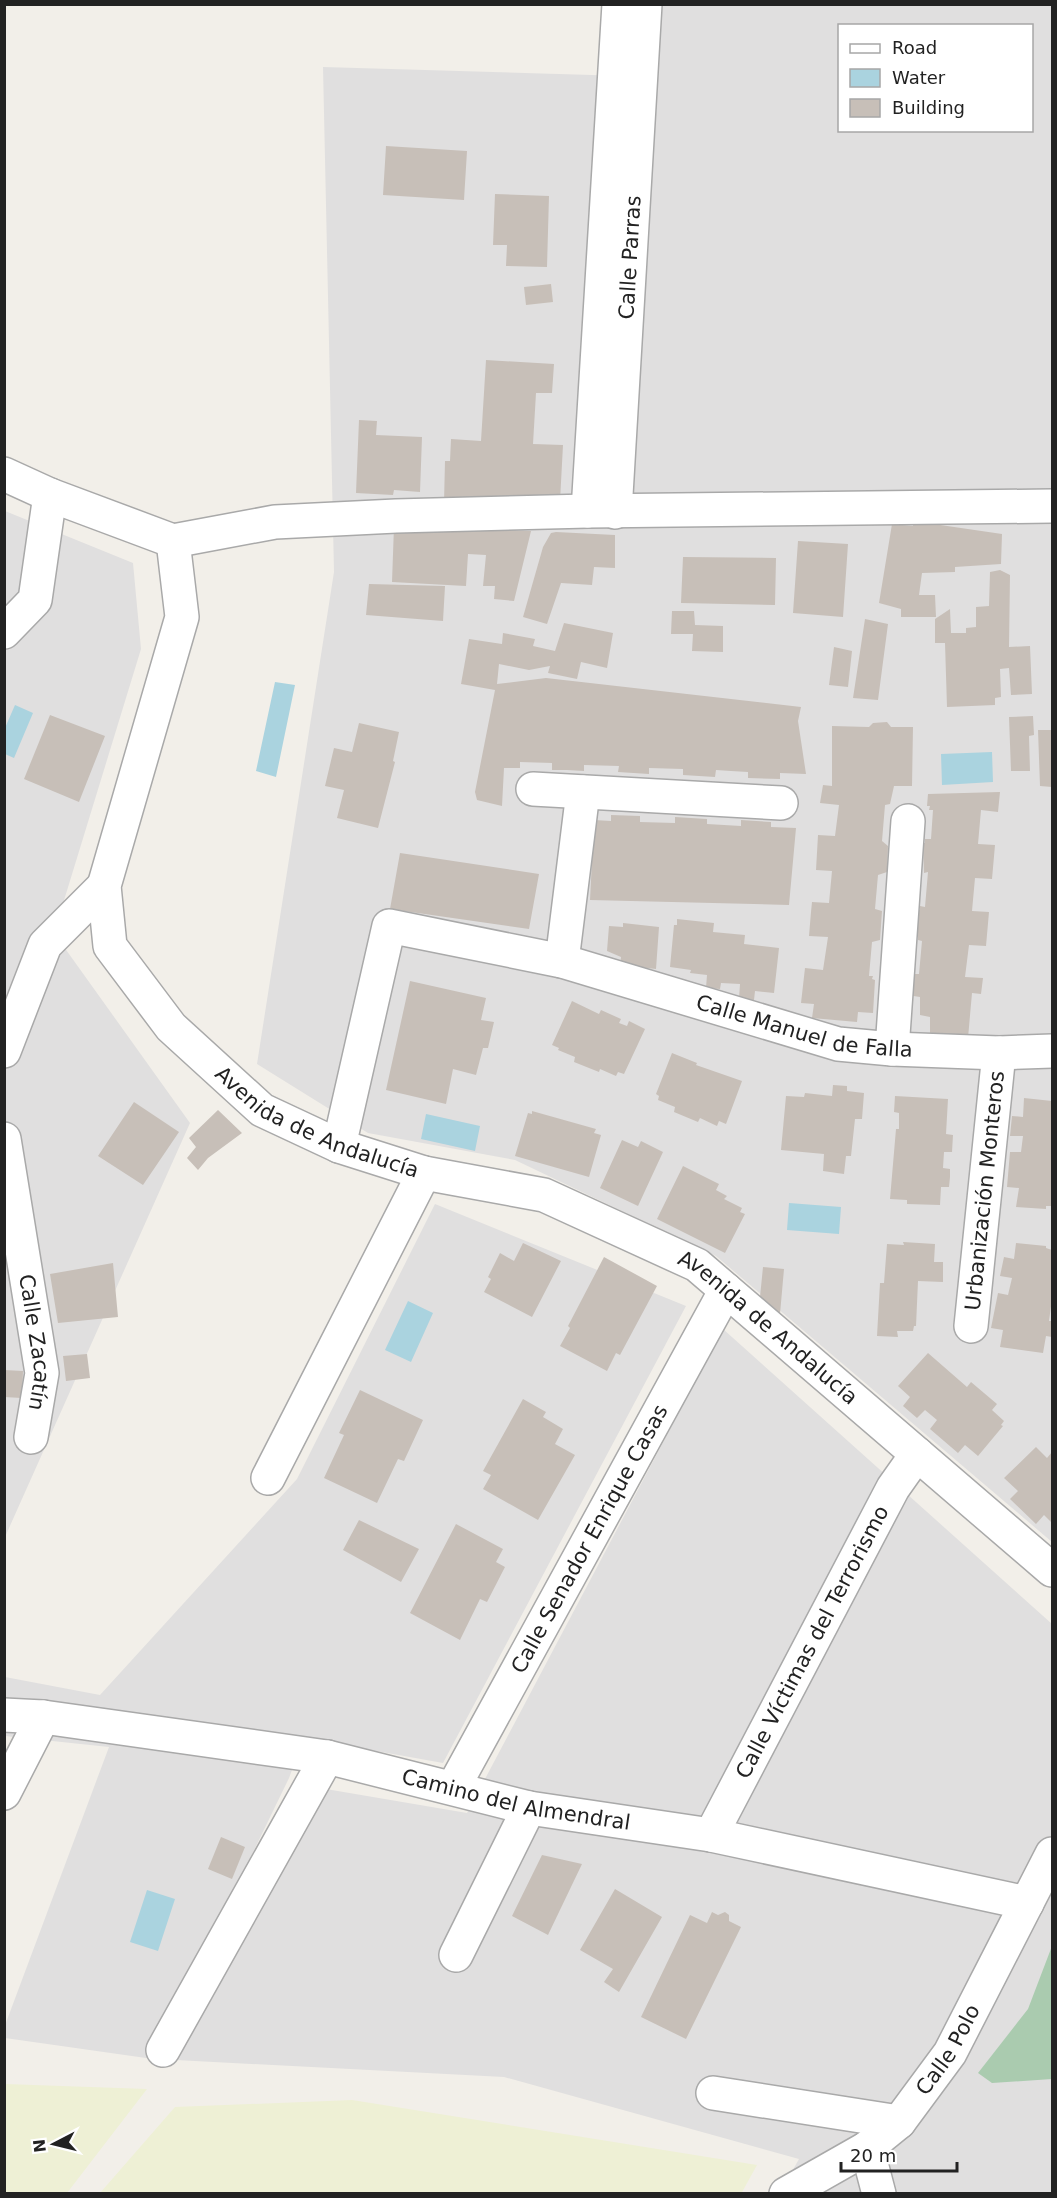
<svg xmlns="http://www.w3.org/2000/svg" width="1057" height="2198" viewBox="0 0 1057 2198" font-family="'DejaVu Sans',sans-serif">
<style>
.residential{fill:#e0dfdf;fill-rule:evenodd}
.farmland{fill:#eef0d5}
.cemetery{fill:#aacbaf}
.water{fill:#aad3df}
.building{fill:#c7bfb8}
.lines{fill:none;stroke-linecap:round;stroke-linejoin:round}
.minor-casing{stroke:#a9a9a9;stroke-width:36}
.tertiary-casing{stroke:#a9a9a9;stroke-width:36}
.minor{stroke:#fff;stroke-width:33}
.tertiary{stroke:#fff;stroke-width:33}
.labels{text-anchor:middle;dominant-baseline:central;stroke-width:4.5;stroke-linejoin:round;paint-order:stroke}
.street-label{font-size:21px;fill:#222;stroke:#fff}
</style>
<rect width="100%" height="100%" fill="#f2efe9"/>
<!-- residential -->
<path class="residential" d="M632,5H1052V1542L716,1256L515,1160L368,1133L257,1064L334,572L323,67L626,76ZM840,26H1032V130H840Z
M5,511L133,563L141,649L54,933L190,1123L5,1537Z
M435,1204L686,1306L443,1763L304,1738L289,1778L153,2059L5,2038L4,2028L109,1747L5,1736V1677L100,1695L297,1479Z
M723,1329L1052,1624V2193H780L799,2159L504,2077L176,2060L214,1995L320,1788L467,1813Z"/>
<!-- farmland -->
<path class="farmland" d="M5,2084L147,2089L67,2193L5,2194Z
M352,2100L757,2165L741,2194L100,2193L175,2107Z"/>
<!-- cemetery -->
<path class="cemetery" d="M1052,1946V2079L992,2083L978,2073L1028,2009Z"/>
<!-- water -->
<path class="water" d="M275,682L295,685L276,777L256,771Z
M15,705L33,713L14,758L5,754V728Z
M992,752L993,782L942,785L941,754Z
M426,1114L480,1126L475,1151L421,1139Z
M789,1203L841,1207L839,1234L787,1230Z
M408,1301L433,1313L411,1362L385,1350Z
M147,1890L175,1899L158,1951L130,1942Z"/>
<!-- building -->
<path class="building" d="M386,146L467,151L464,200L383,195Z
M495,194L549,196L547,267L506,266L507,245H493Z
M551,284L553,302L526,305L524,287Z
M486,360L554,364L552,393H536L533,444L563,445L560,501L444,503L445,461H450L451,439L481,441Z
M359,420L377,421L376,435L422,437L420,492L394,490L393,495L356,493Z
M913,521L1002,534L1001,564L955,567V572L922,573L919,595H935L936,617H901V609L879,603L892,524L913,526Z
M394,526L531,531L514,601L494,599L495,586H483L486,555L468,554L466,586L392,582Z
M556,532L615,535V568L594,567L592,585L561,583L547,624L523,617L543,547L551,533Z
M798,541L848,544L843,617L793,613Z
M683,557L776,558L775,605L681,603Z
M1000,570L1010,575L1009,647L1030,646L1032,694L1011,695L1009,668L1000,669L1001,697L995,698V705L947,707L945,643H935V619L950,609L951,633H966V628L976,627V607L989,606L990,572Z
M369,584L445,586L443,621L366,615Z
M672,611H694L695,625L723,626V652L692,651L693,634H671Z
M865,619L888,624L878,700L853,698Z
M564,623L613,633L607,668L581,662L577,679L548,673L550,666L529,670L499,664L497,684L546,678L801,707L798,721L806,774L780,773V779L748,778V772L731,771L716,770L715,777L683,775V769L649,768V774L618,772L619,766L584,765V771L567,770H552V763L520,762V768H504L502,806L477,800L475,792L495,690L461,684L469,639L502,644L503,633L535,639L533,646L555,651Z
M834,647L852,651L848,687L829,685Z
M50,715L105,736L79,802L24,779Z
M1033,716L1034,735L1029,736L1030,771H1011L1009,717Z
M887,722L891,727H913L912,786H894L890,804L885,805L882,841L888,846L887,872L878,875L875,909L882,911L880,940L872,942L869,976H873L872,979L875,980L873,1013L858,1012L857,1022L812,1018L814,1004L801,1003L805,968L823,970L828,937L809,936L811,912L812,902L829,903L832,871L816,870L818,835L835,836L839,805L820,803L823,785L832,786V726L869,727L873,723Z
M359,723L399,732L393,761L395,762L378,828L337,818L344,790L325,786L334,748L352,752Z
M1038,730H1052V787L1040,786Z
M1000,792L998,812L981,810L978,844L995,845L992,879L975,878L972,911L989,912L986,946L969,945L965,977L983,978L981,994L972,993L968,1038L930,1034V1017L920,1015V997L907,995L910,977H914V974H919L922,941L918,940V937L915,936L917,910H920V906L925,907L928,872L924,873L923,843H925V839H931L933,810H929L930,806H927L928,794Z
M611,815L640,816V822L675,823V817L707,819V824L741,826V820L771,822V827L796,828L789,905L590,900L594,820L611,821Z
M400,853L539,874L529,929L390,909Z
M677,919L714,923L713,932L745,935L744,944L779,948L774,993L755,991L754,1000L739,999L740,984L721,983L720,989L706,988L707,975L690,973L691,970L670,967L674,925H677Z
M623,923L659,927L656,969L620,965L621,957L607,951L609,926L623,927Z
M410,981L486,998L481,1020L494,1022L488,1048H483L476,1075L453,1069L446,1104L386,1090Z
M572,1001L599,1014L601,1010L621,1019L619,1023L627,1026L629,1021L645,1029L624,1074L618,1072L616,1076L600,1069L599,1072L574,1062L575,1057L558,1050L559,1048L552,1045Z
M672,1053L697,1063L696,1065L742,1081L726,1124L719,1121L717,1126L700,1118L698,1122L674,1112L675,1107L658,1100L659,1096L656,1094Z
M833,1085L847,1086V1091L864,1093L862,1119H855L851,1156H846L844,1174L823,1171L824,1154L781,1150L786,1096L804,1097L805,1093L832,1096Z
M895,1096L948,1099L946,1134L953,1135L952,1152H944L943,1168L950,1169V1177L949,1187H941L940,1205L907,1204V1200L890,1199L896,1129H899V1113L894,1112Z
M1024,1098L1052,1101V1206H1046V1209L1016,1207L1019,1188L1007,1187L1010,1152H1021L1023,1136H1010L1012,1116L1023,1117Z
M134,1102L179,1132L143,1185L98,1156Z
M218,1110L242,1133L208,1158L198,1170L187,1158L196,1147L189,1138Z
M532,1111L596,1129L594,1133L601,1135L589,1177L515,1156L528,1113L532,1114Z
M622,1140L638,1147L641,1141L663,1152L638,1206L600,1188Z
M683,1166L719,1184L716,1190L727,1196L724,1199L742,1208L740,1212L745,1214L725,1253L657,1219Z
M903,1242L935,1244L934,1262H943V1282L918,1281L916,1326H914L913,1331H897L898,1337L877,1336L880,1283H884L887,1244L904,1245Z
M523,1243L561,1261L532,1317L484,1292L491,1279L488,1277L500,1253L514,1261Z
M1016,1243L1046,1246V1248L1052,1250V1299L1049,1321H1052V1337L1046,1336L1043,1353L1000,1347L1003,1330L991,1328L998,1293L1008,1295L1012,1278L1000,1276L1004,1257L1014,1259Z
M604,1257L657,1286L620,1355L616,1353L607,1371L560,1346L570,1328L568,1326Z
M113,1263L118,1317L58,1323L50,1274Z
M763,1267L784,1269L780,1314L760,1297Z
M928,1353L967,1387L971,1382L997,1404L992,1410L1004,1421L1001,1425L1003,1426L978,1456L965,1445L958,1453L930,1429L937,1420L925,1410L917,1418L903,1406L910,1397L898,1386Z
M87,1354L90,1378L66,1381L63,1356Z
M4,1370L23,1371L22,1398L4,1397Z
M360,1390L423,1420L404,1461L398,1459L377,1503L324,1478L344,1435L339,1433Z
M523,1399L546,1412L543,1417L563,1429L555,1444L575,1455L538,1520L483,1489L491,1475L483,1471Z
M1036,1447L1047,1458L1052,1452V1523L1044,1515L1036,1524L1010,1499L1018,1491L1004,1478Z
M359,1520L419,1549L401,1582L343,1550Z
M456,1524L503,1549L496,1562L505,1567L487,1602L480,1599L460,1640L410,1613Z
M221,1837L245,1847L232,1879L208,1869Z
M542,1855L582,1864L548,1935L512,1916Z
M615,1889L662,1917L619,1992L604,1982L613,1969L580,1950Z
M712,1912L718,1915L725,1912L729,1915V1921L741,1927L686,2039L641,2017L690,1915L707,1923Z"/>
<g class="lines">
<!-- minor casing -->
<g class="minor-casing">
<g id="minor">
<path d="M588,511L619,4"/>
<path id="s1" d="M615,512L645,4"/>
<path d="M173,541L275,522L396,516L588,511L1052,506"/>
<path d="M4,632L35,600L50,495"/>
<path d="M533,789L781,803"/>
<path d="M562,961L583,792"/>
<path d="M892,1049L908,821"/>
<path d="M4,1051L45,945L104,886"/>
<path id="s2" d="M4,1139L42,1373L31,1437"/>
<path id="s3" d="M339,1146L389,926L562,961L838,1044L892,1049L999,1053L1052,1051"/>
<path id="s4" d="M971,1326L999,1053"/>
<path d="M268,1478L424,1173"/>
<path id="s5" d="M4,1715L43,1717L327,1757L529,1808L711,1835L1027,1903"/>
<path id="s6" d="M453,1788L726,1290"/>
<path d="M4,1793L43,1717"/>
<path id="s7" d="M711,1835L893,1488L917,1454"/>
<path d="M456,1955L529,1808"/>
<path d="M163,2050L327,1757"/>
<path d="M713,2093L899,2122"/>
<path d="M867,2148L879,2194"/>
<path id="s8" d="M786,2194L867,2148L899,2122L950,2053L1052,1854"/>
</g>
</g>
<!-- tertiary casing -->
<g class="tertiary-casing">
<g id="tertiary">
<path id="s9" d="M4,474L50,495L173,541L182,617L104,886L110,946L171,1027L262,1110L339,1146L424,1173L544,1195L697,1265L1052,1570"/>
</g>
</g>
<!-- minor -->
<use href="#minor" class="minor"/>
<!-- tertiary -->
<use href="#tertiary" class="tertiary"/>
</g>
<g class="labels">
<!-- street labels -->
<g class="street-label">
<text stroke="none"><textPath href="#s1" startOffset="255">Calle Parras</textPath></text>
<text stroke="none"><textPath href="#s3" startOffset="654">Calle Manuel de Falla</textPath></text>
<text stroke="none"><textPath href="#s9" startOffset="878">Avenida de Andalucía</textPath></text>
<text stroke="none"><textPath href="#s4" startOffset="136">Urbanización Monteros</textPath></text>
<text stroke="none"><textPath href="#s9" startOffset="1382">Avenida de Andalucía</textPath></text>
<text stroke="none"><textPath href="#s2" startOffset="206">Calle Zacatín</textPath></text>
<text stroke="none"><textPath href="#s6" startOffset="284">Calle Senador Enrique Casas</textPath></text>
<text stroke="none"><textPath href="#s7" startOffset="218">Calle Víctimas del Terrorismo</textPath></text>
<text stroke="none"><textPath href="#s5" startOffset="520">Camino del Almendral</textPath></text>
<text stroke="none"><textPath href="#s8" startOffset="222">Calle Polo</textPath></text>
</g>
</g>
<!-- border -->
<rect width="1057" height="2198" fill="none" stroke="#222222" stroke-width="12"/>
<!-- legend -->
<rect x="838" y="24" width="195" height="108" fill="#ffffff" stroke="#a7a7a7" stroke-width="1.5"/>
<rect x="850" y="44" width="30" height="9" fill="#ffffff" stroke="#a7a7a7" stroke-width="1.5"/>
<text x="892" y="54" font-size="18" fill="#222222">Road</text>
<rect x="850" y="69" width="30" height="18" fill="#aad3df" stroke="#a7a7a7" stroke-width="1.5"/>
<text x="892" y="84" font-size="18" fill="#222222">Water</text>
<rect x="850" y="99" width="30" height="18" fill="#c7bfb8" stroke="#a7a7a7" stroke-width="1.5"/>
<text x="892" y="114" font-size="18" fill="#222222">Building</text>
<!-- north arrow -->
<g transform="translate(54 2144) rotate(263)" stroke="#ffffff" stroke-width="4.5" paint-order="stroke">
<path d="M0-4.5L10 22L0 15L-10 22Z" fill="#222222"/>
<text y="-9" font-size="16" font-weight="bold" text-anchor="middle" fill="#222222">N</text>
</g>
<!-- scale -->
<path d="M841 2162v9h116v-9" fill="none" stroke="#222222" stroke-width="3"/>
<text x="850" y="2162" font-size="18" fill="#222222" stroke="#ffffff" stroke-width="4.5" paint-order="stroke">20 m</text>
</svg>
